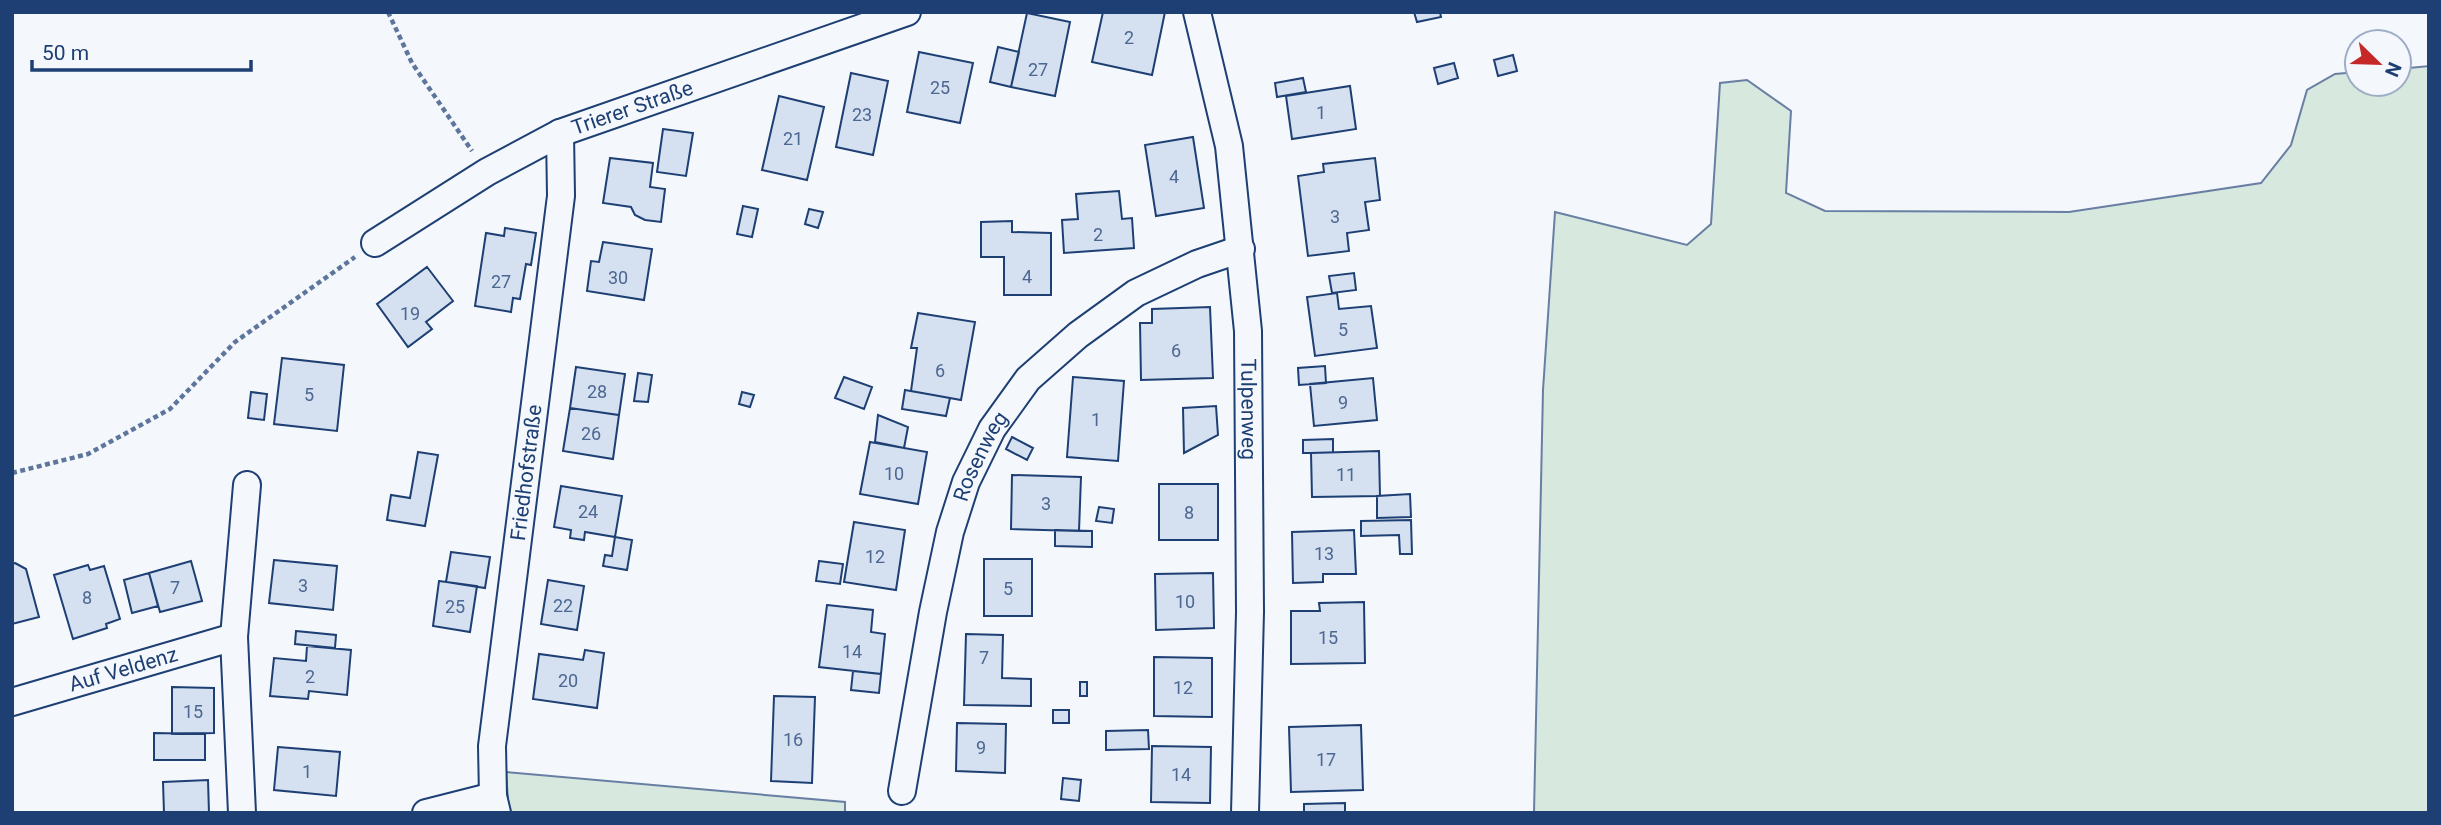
<svg xmlns="http://www.w3.org/2000/svg" width="2441" height="825" viewBox="0 0 2441 825" font-family="Roboto,sans-serif">
<style>
.green{fill:#d7e8df;stroke:#687fa3;stroke-width:2}
.building{fill:#d5e0f0;stroke:#1d3f73;stroke-width:2}
.lines{fill:none;stroke-linecap:round;stroke-linejoin:round}
.minor-casing{stroke:#1d3f73;stroke-width:30}
.path{stroke:#5e769c;stroke-width:4.5;stroke-dasharray:5 3.5;stroke-linecap:butt}
.minor{stroke:#f4f7fb;stroke-width:26}
.labels{text-anchor:middle;dominant-baseline:central;stroke-width:5;stroke-linejoin:round;paint-order:stroke}
.number-label{font-size:18px;fill:#4b6792}
.street-label{font-size:21px;fill:#1d3f73;stroke:#f4f7fb}
</style>
<rect width="100%" height="100%" fill="#f4f7fb"/>
<!-- green -->
<path class="green" d="M2429,66V813H1534L1543,390L1555,212L1687,245L1711,224L1720,83L1747,80L1791,111L1786,193L1825,211L2069,212L2261,183L2291,145L2307,90L2335,74L2357,72V84H2399V69Z
M506,772L845,802V813H509Z"/>
<!-- building -->
<path class="building" d="M1103,12H1165L1152,75L1092,62Z
M1414,12H1440L1441,17L1417,22Z
M1027,13L1070,22L1055,96L1011,87Z
M998,47L1019,52L1011,87L990,82Z
M919,52L973,63L960,123L907,112Z
M1513,55L1517,71L1498,76L1494,60Z
M1454,63L1458,78L1438,84L1434,68Z
M851,73L888,81L873,155L836,147Z
M1303,78L1306,92L1277,97L1275,83Z
M1350,86L1356,129L1292,139L1286,96Z
M779,96L824,107L807,180L762,170Z
M663,129L693,133L686,176L657,172Z
M1193,137L1204,208L1156,216L1145,145Z
M610,158L653,163L650,187L665,189L661,222L645,220L635,215L631,207L603,203Z
M1375,158L1380,200L1365,202L1369,230L1347,233L1349,251L1308,256L1298,176L1324,172L1323,164Z
M1119,191L1122,219L1132,218L1134,248L1064,253L1062,220L1078,219L1076,194Z
M743,206L758,209L752,237L737,234Z
M809,209L823,212L818,228L805,224Z
M1012,221V232L1051,233V295H1004V257H981V222Z
M505,228L536,233L531,265L526,264L520,299L513,298L511,312L475,306L486,233L504,236Z
M603,242L652,249L644,300L587,291L591,261L599,262Z
M427,267L453,301L426,322L432,329L408,347L377,304Z
M1354,273L1356,290L1332,293L1329,276Z
M1337,293L1339,309L1371,306L1377,348L1315,356L1307,297Z
M1210,307L1213,378L1141,380L1140,323H1152V309Z
M918,313L975,322L961,400L911,391L917,348H911Z
M282,358L344,365L337,431L274,424Z
M1325,366L1326,383L1299,385L1298,368Z
M576,367L625,374L619,415L570,408Z
M638,373L652,375L648,402L634,401Z
M844,377L872,387L864,409L835,398Z
M1073,377L1124,381L1118,461L1067,457Z
M1373,378L1377,420L1314,426L1310,384Z
M905,390L950,398L946,416L902,409Z
M251,392L267,394L264,420L248,418Z
M742,392L754,395L750,407L739,404Z
M1216,406L1218,435L1184,453L1183,408Z
M570,408L619,415L613,459L563,451Z
M878,415L908,427L904,448L875,442Z
M1012,437L1033,448L1027,460L1006,449Z
M1333,439V453H1303V440Z
M870,442L927,452L918,504L860,494Z
M1379,451L1380,496L1312,497L1311,453Z
M418,452L438,455L425,526L387,520L391,495L410,498Z
M1012,475L1081,477L1079,531L1011,529Z
M1159,484H1218V540H1159Z
M561,486L622,496L615,537L585,532L584,540L570,538L571,530L554,527Z
M1410,494L1411,517L1377,518V496Z
M1099,507L1114,509L1112,523L1096,521Z
M1411,520L1412,554H1400L1399,535L1361,536V521Z
M854,522L905,530L896,590L844,582Z
M1055,530L1092,531V547L1055,546Z
M1354,530L1356,574H1323V582L1293,583L1292,532Z
M615,537L632,540L627,570L603,566L605,555L612,556Z
M451,552L490,557L485,588L446,582Z
M984,559H1032V616H984Z
M274,560L337,566L333,610L269,603Z
M191,561L202,601L160,612L149,573Z
M819,561L843,564L840,584L816,581Z
M15,563L26,569L39,617L12,624V564Z
M88,565L90,570L104,566L120,619L106,624L107,628L73,639L54,575Z
M149,573L158,606L132,613L124,580Z
M1213,573L1214,628L1156,630L1155,574Z
M548,580L584,586L577,630L541,624Z
M439,581L477,586L470,632L433,626Z
M1364,602L1365,663L1291,664V611H1320L1319,603Z
M827,605L873,610L871,632L885,634L881,674L819,667Z
M296,631L336,635L335,648L295,644Z
M966,634L1003,635L1002,678L1031,679V706L964,705Z
M307,646L351,650L347,695L309,691L308,699L270,696L274,658L306,661Z
M585,650L604,653L597,708L533,699L539,654L583,660Z
M1154,657L1212,658V717L1154,716Z
M853,671L881,674L879,693L851,690Z
M1080,682H1087V696H1080Z
M172,687L214,688V733L172,734Z
M774,696L815,697L812,783L771,781Z
M1053,710H1069V723H1053Z
M957,723L1006,724L1005,773L956,771Z
M1361,725L1363,790L1291,792L1289,727Z
M1148,730L1149,749L1106,750V731Z
M154,733L205,734V760H154Z
M1152,746L1211,747L1210,803L1151,802Z
M278,747L340,752L336,796L274,790Z
M1063,778L1081,780L1079,801L1061,799Z
M208,780L209,813H164L163,782Z
M1345,803V813H1304V804Z"/>
<g class="lines">
<!-- minor casing -->
<g class="minor-casing">
<g id="minor">
<path id="s1" d="M1197,12L1229,146L1248,331L1250,612L1245,813"/>
<path id="s2" d="M375,243L487,172L560,133L907,12"/>
<path id="s3" d="M12,702L234,637"/>
<path id="s4" d="M902,791L933,612L950,532L966,482L992,429L1028,379L1078,335L1136,293L1197,264L1241,249"/>
<path d="M242,813L234,637L247,485"/>
<path d="M426,813L493,796"/>
<path id="s5" d="M497,813L493,796L492,746L561,196L560,133"/>
</g>
</g>
<!-- path -->
<path class="path" d="M388,12L412,63L472,151
M12,473L88,454L170,409L235,342L355,257"/>
<!-- minor -->
<use href="#minor" class="minor"/>
</g>
<g class="labels">
<!-- number labels -->
<g class="number-label">
<text x="1129" y="37">2</text>
<text x="1038" y="69">27</text>
<text x="940" y="87">25</text>
<text x="1321" y="112">1</text>
<text x="862" y="114">23</text>
<text x="793" y="138">21</text>
<text x="1174" y="176">4</text>
<text x="1335" y="216">3</text>
<text x="1098" y="234">2</text>
<text x="1027" y="276">4</text>
<text x="618" y="277">30</text>
<text x="501" y="281">27</text>
<text x="410" y="313">19</text>
<text x="1343" y="329">5</text>
<text x="1176" y="350">6</text>
<text x="940" y="370">6</text>
<text x="597" y="391">28</text>
<text x="309" y="394">5</text>
<text x="1343" y="402">9</text>
<text x="1096" y="419">1</text>
<text x="591" y="433">26</text>
<text x="894" y="473">10</text>
<text x="1346" y="474">11</text>
<text x="1046" y="503">3</text>
<text x="588" y="511">24</text>
<text x="1189" y="512">8</text>
<text x="1324" y="553">13</text>
<text x="875" y="556">12</text>
<text x="303" y="585">3</text>
<text x="175" y="587">7</text>
<text x="1008" y="588">5</text>
<text x="87" y="597">8</text>
<text x="1185" y="601">10</text>
<text x="563" y="605">22</text>
<text x="455" y="606">25</text>
<text x="1328" y="637">15</text>
<text x="852" y="651">14</text>
<text x="984" y="657">7</text>
<text x="310" y="676">2</text>
<text x="568" y="680">20</text>
<text x="1183" y="687">12</text>
<text x="193" y="711">15</text>
<text x="793" y="739">16</text>
<text x="981" y="747">9</text>
<text x="1326" y="759">17</text>
<text x="307" y="771">1</text>
<text x="1181" y="774">14</text>
</g>
<!-- street labels -->
<g class="street-label">
<text stroke="none"><textPath href="#s2" startOffset="292">Trierer Straße</textPath></text>
<text stroke="none"><textPath href="#s1" startOffset="402">Tulpenweg</textPath></text>
<text stroke="none"><textPath href="#s4" startOffset="345">Rosenweg</textPath></text>
<text stroke="none"><textPath href="#s5" startOffset="343">Friedhofstraße</textPath></text>
<text stroke="none"><textPath href="#s3" startOffset="116">Auf Veldenz</textPath></text>
</g>
</g>
<!-- border -->
<rect width="2441" height="825" fill="none" stroke="#1d3f73" stroke-width="28"/>
<!-- north arrow -->
<g transform="translate(2378 63) rotate(113)"><circle r="33" fill="#f4f7fb" stroke="#9eadc5" stroke-width="2"/>
<path d="M0-5L12 26L0 18L-12 26Z" fill="#c62828"/>
<text y="-10" font-size="19" font-weight="bold" text-anchor="middle" fill="#1d3f73">N</text>
</g>
<!-- scale -->
<path d="M32 60v10h219v-10" fill="none" stroke="#1d3f73" stroke-width="3.5"/>
<text x="42" y="60" font-size="21" fill="#1d3f73" stroke="#f4f7fb" stroke-width="5" paint-order="stroke">50 m</text>
</svg>
